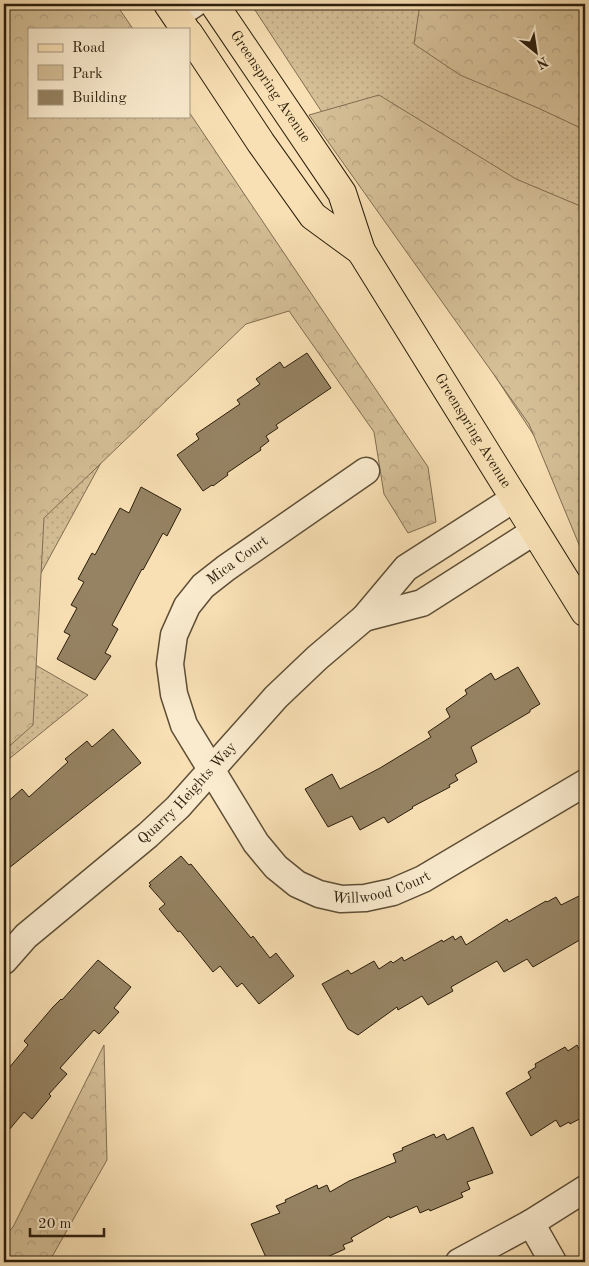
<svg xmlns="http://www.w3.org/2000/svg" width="589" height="1266" viewBox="0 0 589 1266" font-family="'Old Standard TT',serif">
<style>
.green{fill:url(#green-dots);stroke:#806e52}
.forest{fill:url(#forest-crowns);stroke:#806e52}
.building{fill:#968363;stroke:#2b1e0c}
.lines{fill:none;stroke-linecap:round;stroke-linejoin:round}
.minor-casing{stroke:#5e4e36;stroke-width:29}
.major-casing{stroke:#2b1e0c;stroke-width:30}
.minor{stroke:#faebce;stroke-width:26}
.major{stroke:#f8e0b4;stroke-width:28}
.labels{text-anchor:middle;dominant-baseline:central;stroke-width:5;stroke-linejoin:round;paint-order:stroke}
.street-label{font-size:15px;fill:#2b1e0c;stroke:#faebce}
</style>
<defs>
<pattern id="green-dots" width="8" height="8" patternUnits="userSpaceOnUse" patternTransform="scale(1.25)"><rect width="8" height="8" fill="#d5bf97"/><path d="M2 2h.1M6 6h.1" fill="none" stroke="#b7a481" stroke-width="1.8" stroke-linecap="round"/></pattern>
<pattern id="forest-crowns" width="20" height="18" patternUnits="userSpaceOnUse" patternTransform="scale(1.25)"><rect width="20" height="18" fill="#d5bf97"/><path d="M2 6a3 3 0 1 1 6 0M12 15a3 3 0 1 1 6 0" fill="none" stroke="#b7a481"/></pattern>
</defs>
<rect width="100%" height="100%" fill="#f8e0b4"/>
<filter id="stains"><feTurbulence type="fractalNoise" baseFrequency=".004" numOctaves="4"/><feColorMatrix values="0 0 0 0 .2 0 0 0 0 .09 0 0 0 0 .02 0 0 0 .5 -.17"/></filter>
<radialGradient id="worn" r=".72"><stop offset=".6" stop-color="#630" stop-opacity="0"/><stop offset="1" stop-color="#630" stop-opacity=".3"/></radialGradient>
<!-- green -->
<path class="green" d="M251,4H585V519L552,463Z
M121,426L4,641V497Z
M4,647L88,695L4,763Z"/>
<!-- forest -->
<path class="forest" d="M4,4H116L133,29H29V116H189V112L428,467L436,522L408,533L384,494L374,432L289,311L246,324L44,518L33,725L4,751Z
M420,4H585V130L538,108L460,75L414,44Z
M379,95L516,179L585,208V559L529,424L309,115Z
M104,1045L107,1160L49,1262H4V1237L13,1227Z"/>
<!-- building -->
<path class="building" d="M307,353L331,388L276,425L278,428L266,436L269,441L260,448L261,450L227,473L228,475L213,486L212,485L203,491L177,455L199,439L196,434L240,404L237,400L260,384L256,379L280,362L284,368Z
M141,487L181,509L167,536L163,533L143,570L142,569L112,625L118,629L105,653L111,656L95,680L57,659L70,635L64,632L77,608L71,605L84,582L78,579L92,553L95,555L120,508L129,513Z
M518,667L540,704L530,710V712L471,747L477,762L455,775L458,780L449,785L450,787L412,807L413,808L388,823L384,817L360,830L352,816L328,827L305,789L332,774L340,789L380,768L431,737L428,732L450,717L446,709L467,694L465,690L491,673L495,680Z
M113,729L141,763L4,872V805L22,789L29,797L68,762L65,759L87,741L92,747Z
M181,856L189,865L191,864L251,938L253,936L270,958L276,953L294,976L259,1004L242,983L237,987L220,966L213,972L180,931L178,932L159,909L165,904L149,886L151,885L149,883Z
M585,893V937L533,967L527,959L504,972L497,961L451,987L453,991L428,1005L422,996L398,1010L397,1007L358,1035L348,1029L322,984L348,970L351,974L374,961L379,969L391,961L393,963L402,957L404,961L442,940L443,942L453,936L455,940L461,936L466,945L507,919L509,922L546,901L547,902L556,897L561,905Z
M98,960L131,987L114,1008L119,1012L99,1034L94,1030L60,1068L67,1074L49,1094L51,1096L32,1119L24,1112L4,1136V1074L28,1045L24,1041L53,1007L61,999L62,1000Z
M577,1045L585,1060V1116L570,1124L569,1122L560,1127L556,1120L531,1136L506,1093L531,1078L528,1072L536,1067L535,1064L565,1047L568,1051Z
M473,1127L493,1173L467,1182L470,1189L461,1193L463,1197L430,1211L429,1209L420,1213L417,1206L390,1218L389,1216L351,1238L353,1241L343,1245L345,1249L316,1262H268L251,1224L280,1213L276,1206L286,1202L285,1200L317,1185L318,1189L327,1185L330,1192L349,1181L396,1162L393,1154L403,1150L402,1148L434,1134L436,1138L444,1134L447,1140Z"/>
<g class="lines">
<!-- minor casing -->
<g class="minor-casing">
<g id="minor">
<path d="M176,16L194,4"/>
<path id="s1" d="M366,471L226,568L203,586L187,606L174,635L170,664L174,694L184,725L256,843L276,867L297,884L319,894L341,899L365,898L393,892L423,879L585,783"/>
<path d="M364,618L422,603L535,531"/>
<path id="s2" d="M4,961L26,936L148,835L178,807L276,697L317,658L364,618L406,568L515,498"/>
<path d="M531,1223L553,1262"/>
<path d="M459,1262L531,1223L585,1189"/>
</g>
</g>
<!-- major casing -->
<g class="major-casing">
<g id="major">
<path d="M168,4L185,29"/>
<path id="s3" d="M214,4L342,193L361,251L585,612"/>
<path d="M189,34L261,143L313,216L361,251"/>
</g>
</g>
<!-- minor -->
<use href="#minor" class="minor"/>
<!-- major -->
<use href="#major" class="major"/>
</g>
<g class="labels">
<!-- street labels -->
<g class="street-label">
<text stroke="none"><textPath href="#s3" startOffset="100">Greenspring Avenue</textPath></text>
<text stroke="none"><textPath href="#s3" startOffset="501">Greenspring Avenue</textPath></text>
<text transform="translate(238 561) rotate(-36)">Mica Court</text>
<text stroke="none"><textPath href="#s2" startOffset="249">Quarry Heights Way</textPath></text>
<text stroke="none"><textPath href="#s1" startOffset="634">Willwood Court</textPath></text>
</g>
</g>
<!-- margin -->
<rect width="589" height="1266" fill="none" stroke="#f8e0b4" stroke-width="20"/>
<rect x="5" y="5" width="579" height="1256" fill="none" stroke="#2b1e0c" stroke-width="2.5"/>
<rect x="10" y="10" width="569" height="1246" fill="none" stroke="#2b1e0c"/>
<!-- legend -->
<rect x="28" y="28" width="162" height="90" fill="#faebce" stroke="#a79980"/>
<rect x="38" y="44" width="25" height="8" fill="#f8e0b4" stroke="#a79980"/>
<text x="72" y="52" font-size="15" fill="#2b1e0c">Road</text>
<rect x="38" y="65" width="25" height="15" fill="#d5bf97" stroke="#a79980"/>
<text x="72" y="78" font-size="15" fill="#2b1e0c">Park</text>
<rect x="38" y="90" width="25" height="15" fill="#968363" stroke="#a79980"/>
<text x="72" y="102" font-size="15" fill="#2b1e0c">Building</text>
<!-- north arrow -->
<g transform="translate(536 52) rotate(150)" stroke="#faebce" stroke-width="4" paint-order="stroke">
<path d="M0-4L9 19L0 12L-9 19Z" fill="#2b1e0c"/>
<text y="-8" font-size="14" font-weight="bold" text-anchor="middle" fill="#2b1e0c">N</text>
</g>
<!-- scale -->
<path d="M30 1228v8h74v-8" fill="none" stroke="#2b1e0c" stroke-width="2.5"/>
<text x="38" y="1228" font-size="15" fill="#2b1e0c" stroke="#faebce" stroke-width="4" paint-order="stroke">20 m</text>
<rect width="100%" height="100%" filter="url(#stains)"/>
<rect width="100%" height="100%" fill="url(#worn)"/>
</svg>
